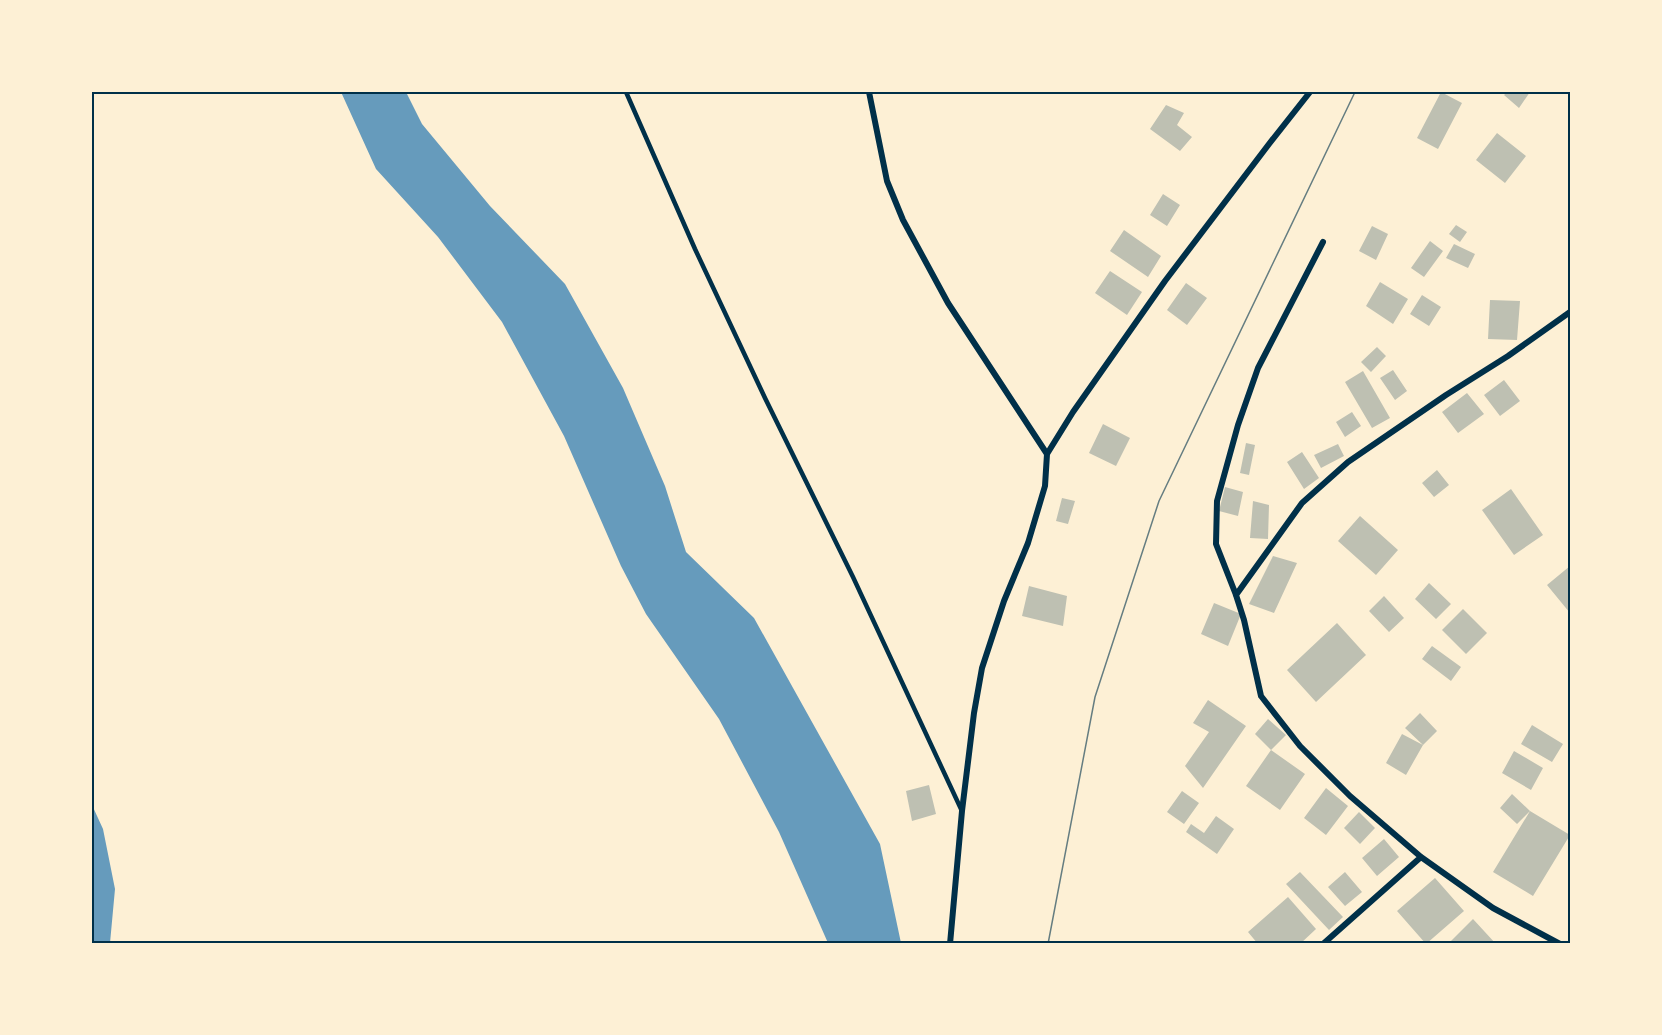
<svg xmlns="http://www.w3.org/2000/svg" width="1662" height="1035" viewBox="0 0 1662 1035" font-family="Karla,sans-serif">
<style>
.water{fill:#669bbc}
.building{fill:#bec0b2}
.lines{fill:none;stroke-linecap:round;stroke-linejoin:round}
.service{stroke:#003049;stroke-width:4.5}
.minor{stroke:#003049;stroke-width:6}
.tram{stroke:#657d81;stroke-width:1.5}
.neatline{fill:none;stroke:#003049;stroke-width:2}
</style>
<rect width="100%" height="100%" fill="#fdf0d5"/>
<!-- water -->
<path class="water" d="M341,92H406L422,124L490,206L565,284L623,388L665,486L686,552L754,618L880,844L901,943H828L779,832L719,719L646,614L621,566L564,436L502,322L438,237L376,169Z
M92,805L103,829L115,889L110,943H92Z"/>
<!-- building -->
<path class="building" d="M1441,92L1462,103L1438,149L1417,138Z
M1507,92H1530L1519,108L1504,95Z
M1166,105L1184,113L1177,125L1192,137L1180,151L1150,129Z
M1497,133L1526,156L1505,183L1476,160Z
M1163,194L1180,205L1167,226L1150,215Z
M1456,225L1467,232L1460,242L1449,234Z
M1372,226L1388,234L1376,260L1359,251Z
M1124,230L1161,256L1148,277L1110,251Z
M1430,241L1443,251L1424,277L1411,268Z
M1454,244L1475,254L1468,268L1446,258Z
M1110,271L1142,292L1127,315L1095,293Z
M1380,282L1408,299L1393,324L1366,306Z
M1186,283L1207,298L1187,325L1167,310Z
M1422,295L1441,307L1429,326L1410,314Z
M1490,300L1520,301L1517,340L1488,339Z
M1377,347L1386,356L1371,372L1361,362Z
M1393,370L1407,391L1395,400L1380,378Z
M1363,371L1390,418L1372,428L1345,382Z
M1504,380L1520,401L1500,416L1484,395Z
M1467,393L1484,414L1458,433L1442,412Z
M1352,412L1361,426L1345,437L1336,422Z
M1103,424L1130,438L1116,466L1089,453Z
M1246,443L1255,445L1249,475L1240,473Z
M1338,444L1344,456L1321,468L1314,455Z
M1302,452L1319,478L1304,489L1287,462Z
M1437,470L1449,485L1434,497L1422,483Z
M1225,487L1243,492L1238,516L1219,511Z
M1511,489L1543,535L1514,555L1482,510Z
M1062,498L1075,501L1068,524L1056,521Z
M1253,501L1269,505L1268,539L1250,538Z
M1360,516L1398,550L1376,575L1338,541Z
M1273,556L1297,563L1274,613L1249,604Z
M1570,566V613L1547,585Z
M1429,583L1451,604L1436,619L1415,599Z
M1029,586L1067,596L1063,626L1022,616Z
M1384,596L1404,618L1389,632L1369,611Z
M1214,603L1241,614L1228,646L1201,634Z
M1463,609L1487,633L1466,654L1442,630Z
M1337,623L1366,655L1316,702L1287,670Z
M1432,646L1461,667L1451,681L1422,659Z
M1208,700L1246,726L1203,788L1185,766L1209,732L1193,723Z
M1420,713L1437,731L1423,745L1405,728Z
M1268,719L1286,735L1271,750L1255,734Z
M1532,725L1563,744L1552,762L1521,744Z
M1402,734L1423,745L1406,775L1386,763Z
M1271,750L1305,774L1280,810L1246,786Z
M1514,751L1543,768L1531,790L1502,773Z
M929,785L936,814L912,821L906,791Z
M1326,788L1348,806L1326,835L1304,818Z
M1182,791L1199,803L1184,824L1167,812Z
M1512,794L1530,811L1570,835L1533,896L1493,872L1530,811L1517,824L1500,808Z
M1359,812L1375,828L1360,844L1344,828Z
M1216,816L1234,829L1217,854L1186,832L1191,824L1204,833Z
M1384,839L1399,857L1377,876L1362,858Z
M1300,872L1343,917L1329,930L1286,884Z
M1345,872L1362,892L1345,906L1328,887Z
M1435,878L1464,911L1426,944L1397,911Z
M1288,897L1316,929L1300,944H1258L1248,932Z
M1473,919L1496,944H1448Z"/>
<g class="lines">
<!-- service -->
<path class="service" d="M626,92L695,249L765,398L853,577L961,809"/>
<!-- minor -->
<path class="minor" d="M869,92L887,181L903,220L948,303L1047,454
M1323,242L1258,368L1238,425L1217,501L1216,544L1236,595L1244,620L1261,696L1300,746L1350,796L1421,857L1493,908L1560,944
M1236,595L1302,503L1348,462L1446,395L1508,356L1570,312
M950,944L962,811L974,713L982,668L1004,601L1028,543L1045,486L1047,454L1073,412L1165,281L1269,144L1310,92
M1323,944L1421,857"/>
<!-- tram -->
<path class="tram" d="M1048,944L1095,697L1159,501L1355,92"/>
</g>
<!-- border -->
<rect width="1662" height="1035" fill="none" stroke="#fdf0d5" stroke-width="186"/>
<rect x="93" y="93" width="1476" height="849" class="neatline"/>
</svg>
